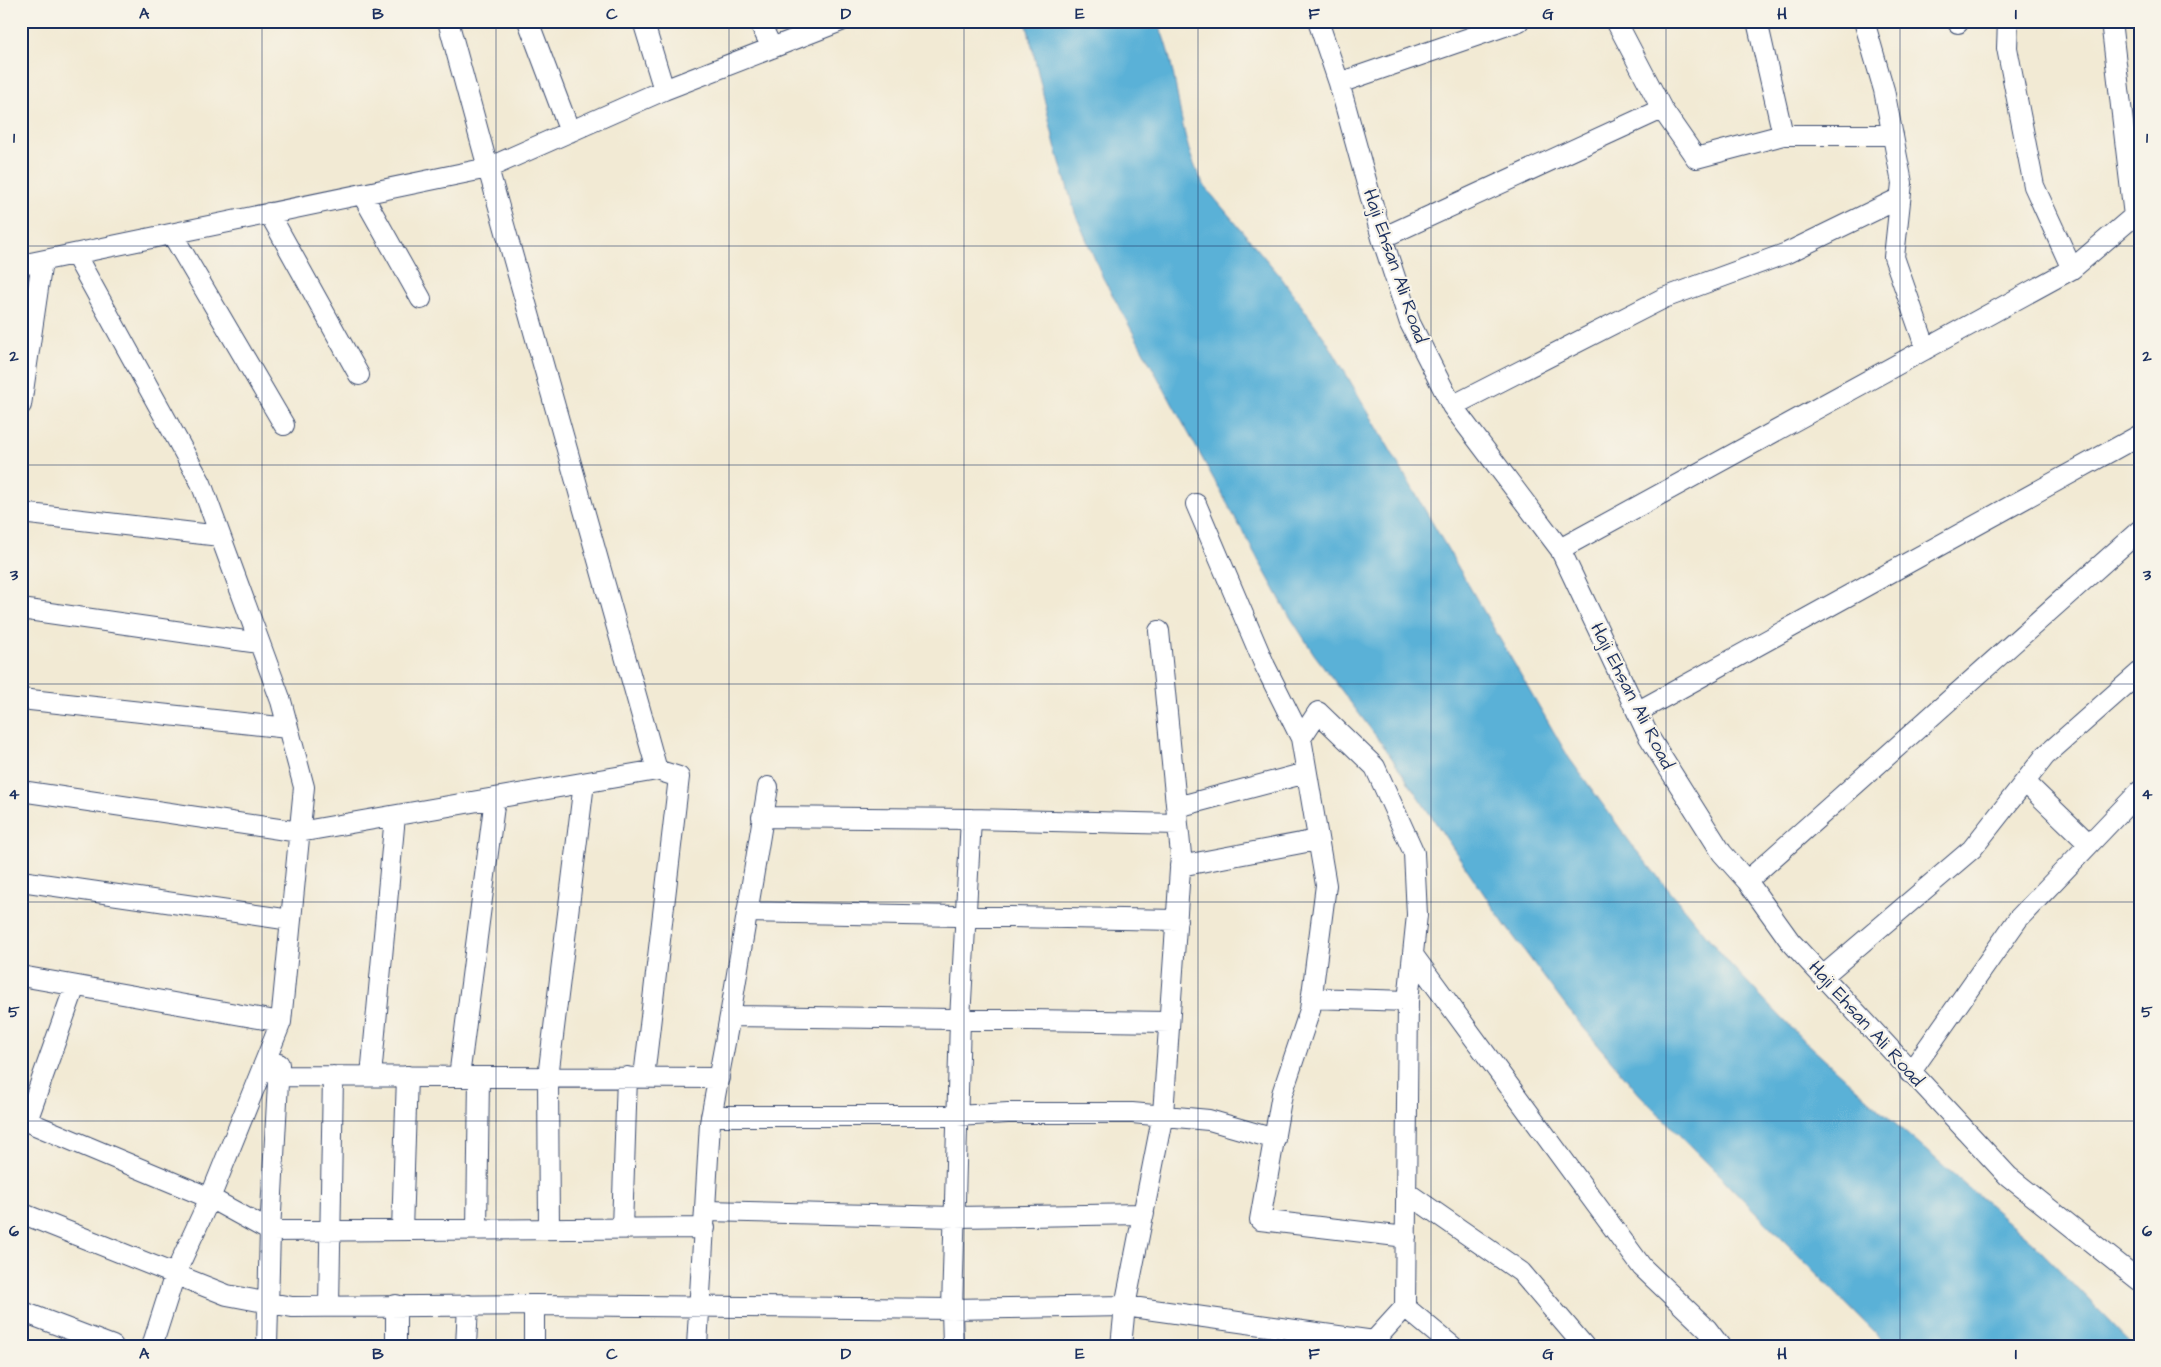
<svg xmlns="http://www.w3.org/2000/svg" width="2161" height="1367" viewBox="0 0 2161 1367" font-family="'Architects Daughter',sans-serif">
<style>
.water{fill:#5ab1d7;stroke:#3a709a}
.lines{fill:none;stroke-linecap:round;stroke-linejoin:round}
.minor-casing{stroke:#3b4b70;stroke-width:22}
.minor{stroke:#fff;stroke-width:20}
.grid{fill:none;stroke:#1b2f5e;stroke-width:1;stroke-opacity:0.55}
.labels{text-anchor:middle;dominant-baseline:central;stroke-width:4.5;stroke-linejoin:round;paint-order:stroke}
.street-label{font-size:19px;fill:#1b2f5e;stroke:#f7f3e8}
.neatline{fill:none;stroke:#1b2f5e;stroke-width:2}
.grid-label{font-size:16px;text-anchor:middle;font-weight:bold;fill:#1b2f5e}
</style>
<rect width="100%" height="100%" fill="#f7f3e8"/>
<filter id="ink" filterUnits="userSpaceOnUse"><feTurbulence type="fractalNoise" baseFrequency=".02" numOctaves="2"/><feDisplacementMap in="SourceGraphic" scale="10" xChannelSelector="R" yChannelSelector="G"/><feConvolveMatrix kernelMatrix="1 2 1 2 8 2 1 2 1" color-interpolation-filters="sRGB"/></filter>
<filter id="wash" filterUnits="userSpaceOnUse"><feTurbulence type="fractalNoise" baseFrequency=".0096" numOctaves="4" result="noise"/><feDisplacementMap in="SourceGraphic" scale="20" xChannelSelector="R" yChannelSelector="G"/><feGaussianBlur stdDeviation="1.12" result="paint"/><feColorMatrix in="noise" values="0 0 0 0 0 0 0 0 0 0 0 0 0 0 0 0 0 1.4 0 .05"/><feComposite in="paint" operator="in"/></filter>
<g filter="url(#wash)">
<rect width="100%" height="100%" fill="#f2ead4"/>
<!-- water -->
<path class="water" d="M1026,21H1157C1182,74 1175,140 1206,188L1281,277L1328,343L1569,758L1635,849L1729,963L1803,1040L1892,1121L2034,1244L2134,1346H1888L1640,1095L1567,1008L1505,925L1385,748L1314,654L1287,612L1103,278L1075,213L1055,145Z"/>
</g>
<g filter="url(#ink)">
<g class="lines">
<!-- minor casing -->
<g class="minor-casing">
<path id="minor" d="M528,21L570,132
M643,21L664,90L841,21
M759,21L772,48
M1318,21L1339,83L1382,238L1410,323L1452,406L1560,549L1649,737L1722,853L1747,881L1790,941L2008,1176L2140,1281
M1616,21L1662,109
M1864,21L1884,90L1902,183L1894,257L1926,349
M1958,21V23
M2008,21L2007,48L2034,186L2072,269L2134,216L2140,214
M2111,21L2134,216
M1339,83L1519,21
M1783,135H1893
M362,194L421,299
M269,213L359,375
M172,234L284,425
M1382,238L1662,109L1696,158L1783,135L1757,21
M21,265L488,168L448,21
M21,405L42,261
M1452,406L1664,298L1787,253L1900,198
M1196,504L1265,666L1301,738
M21,513L220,536
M1560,549L2072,269
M21,609L259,643
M21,699L288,728
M1637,712L2140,435
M2025,782L2089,844
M21,791L299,832L657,770L488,168L664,90
M1177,807L1306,773
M762,817L971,819L1178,824
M1180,866L1317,840
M21,881L291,920
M1747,881L2140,530
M747,912L1177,920
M1413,955L1642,1267L1707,1329L1720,1346
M21,976L281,1022L304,787L281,701L201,483L75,254
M1823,976L1972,849L2045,756L2140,672
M1311,998L1408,1001
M730,1016L1169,1022
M1910,1073L2018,919L2140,791
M278,1076L719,1078
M371,1076L395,816
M459,1077L495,798
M644,1077L679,777L657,770
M711,1116H957L1008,1113H1132L1209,1120L1275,1139
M21,1119L210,1198L270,1231L705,1228
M27,1121L75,986
M1406,1192L1521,1272L1584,1346
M706,1211L955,1217L1144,1214
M21,1213L227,1295L292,1307L534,1305L952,1309L1125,1306L1374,1341L1378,1346
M622,1228L627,1077
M477,1229L479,1077
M549,1229L548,1077L584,783
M402,1230L407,1076
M1406,1237L1260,1220L1282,1094L1310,1010L1326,885L1301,738L1318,712L1375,767L1414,853L1417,915L1408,1001L1405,1307L1452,1346
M329,1306L333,1076
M21,1311L113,1346
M152,1346L175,1274L210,1198L281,1022
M267,1346L270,1231L279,1064
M396,1346V1305
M466,1346L468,1305
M534,1346V1305
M697,1346L710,1123L730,1016L768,787
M953,1346L952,1309L960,1019L971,819
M1121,1346L1125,1306L1163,1114L1181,855L1159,631
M1374,1346V1341L1405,1307"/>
</g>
<!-- minor -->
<use href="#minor" class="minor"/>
</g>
</g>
<!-- grid -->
<path class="grid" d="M262,21V1346M496,21V1346M729,21V1346M964,21V1346M1198,21V1346M1431,21V1346M1666,21V1346M1900,21V1346M21,246H2140M21,465H2140M21,684H2140M21,902H2140M21,1121H2140"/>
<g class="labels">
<!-- street labels -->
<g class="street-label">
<text transform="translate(1395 266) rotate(71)">Haji Ehsan Ali Road</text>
<text transform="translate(1632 696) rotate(63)">Haji Ehsan Ali Road</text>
<text transform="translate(1866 1024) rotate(48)">Haji Ehsan Ali Road</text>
</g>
</g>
<!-- margin -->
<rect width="2161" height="1367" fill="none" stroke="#f7f3e8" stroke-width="55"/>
<rect x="28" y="28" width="2106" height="1312" class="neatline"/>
<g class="grid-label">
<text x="144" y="19">A</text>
<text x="378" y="19">B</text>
<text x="612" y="19">C</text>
<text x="846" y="19">D</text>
<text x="1080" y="19">E</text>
<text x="1314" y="19">F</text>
<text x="1548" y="19">G</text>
<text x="1782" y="19">H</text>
<text x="2016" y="19">I</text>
<text x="14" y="143">1</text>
<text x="2147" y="143">1</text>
<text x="14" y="361">2</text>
<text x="2147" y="361">2</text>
<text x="14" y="580">3</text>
<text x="2147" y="580">3</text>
<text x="14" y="799">4</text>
<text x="2147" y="799">4</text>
<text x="14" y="1017">5</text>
<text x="2147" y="1017">5</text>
<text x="14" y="1236">6</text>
<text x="2147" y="1236">6</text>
<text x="144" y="1359">A</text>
<text x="378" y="1359">B</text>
<text x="612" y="1359">C</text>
<text x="846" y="1359">D</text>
<text x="1080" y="1359">E</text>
<text x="1314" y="1359">F</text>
<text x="1548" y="1359">G</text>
<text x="1782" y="1359">H</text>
<text x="2016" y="1359">I</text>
</g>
</svg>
